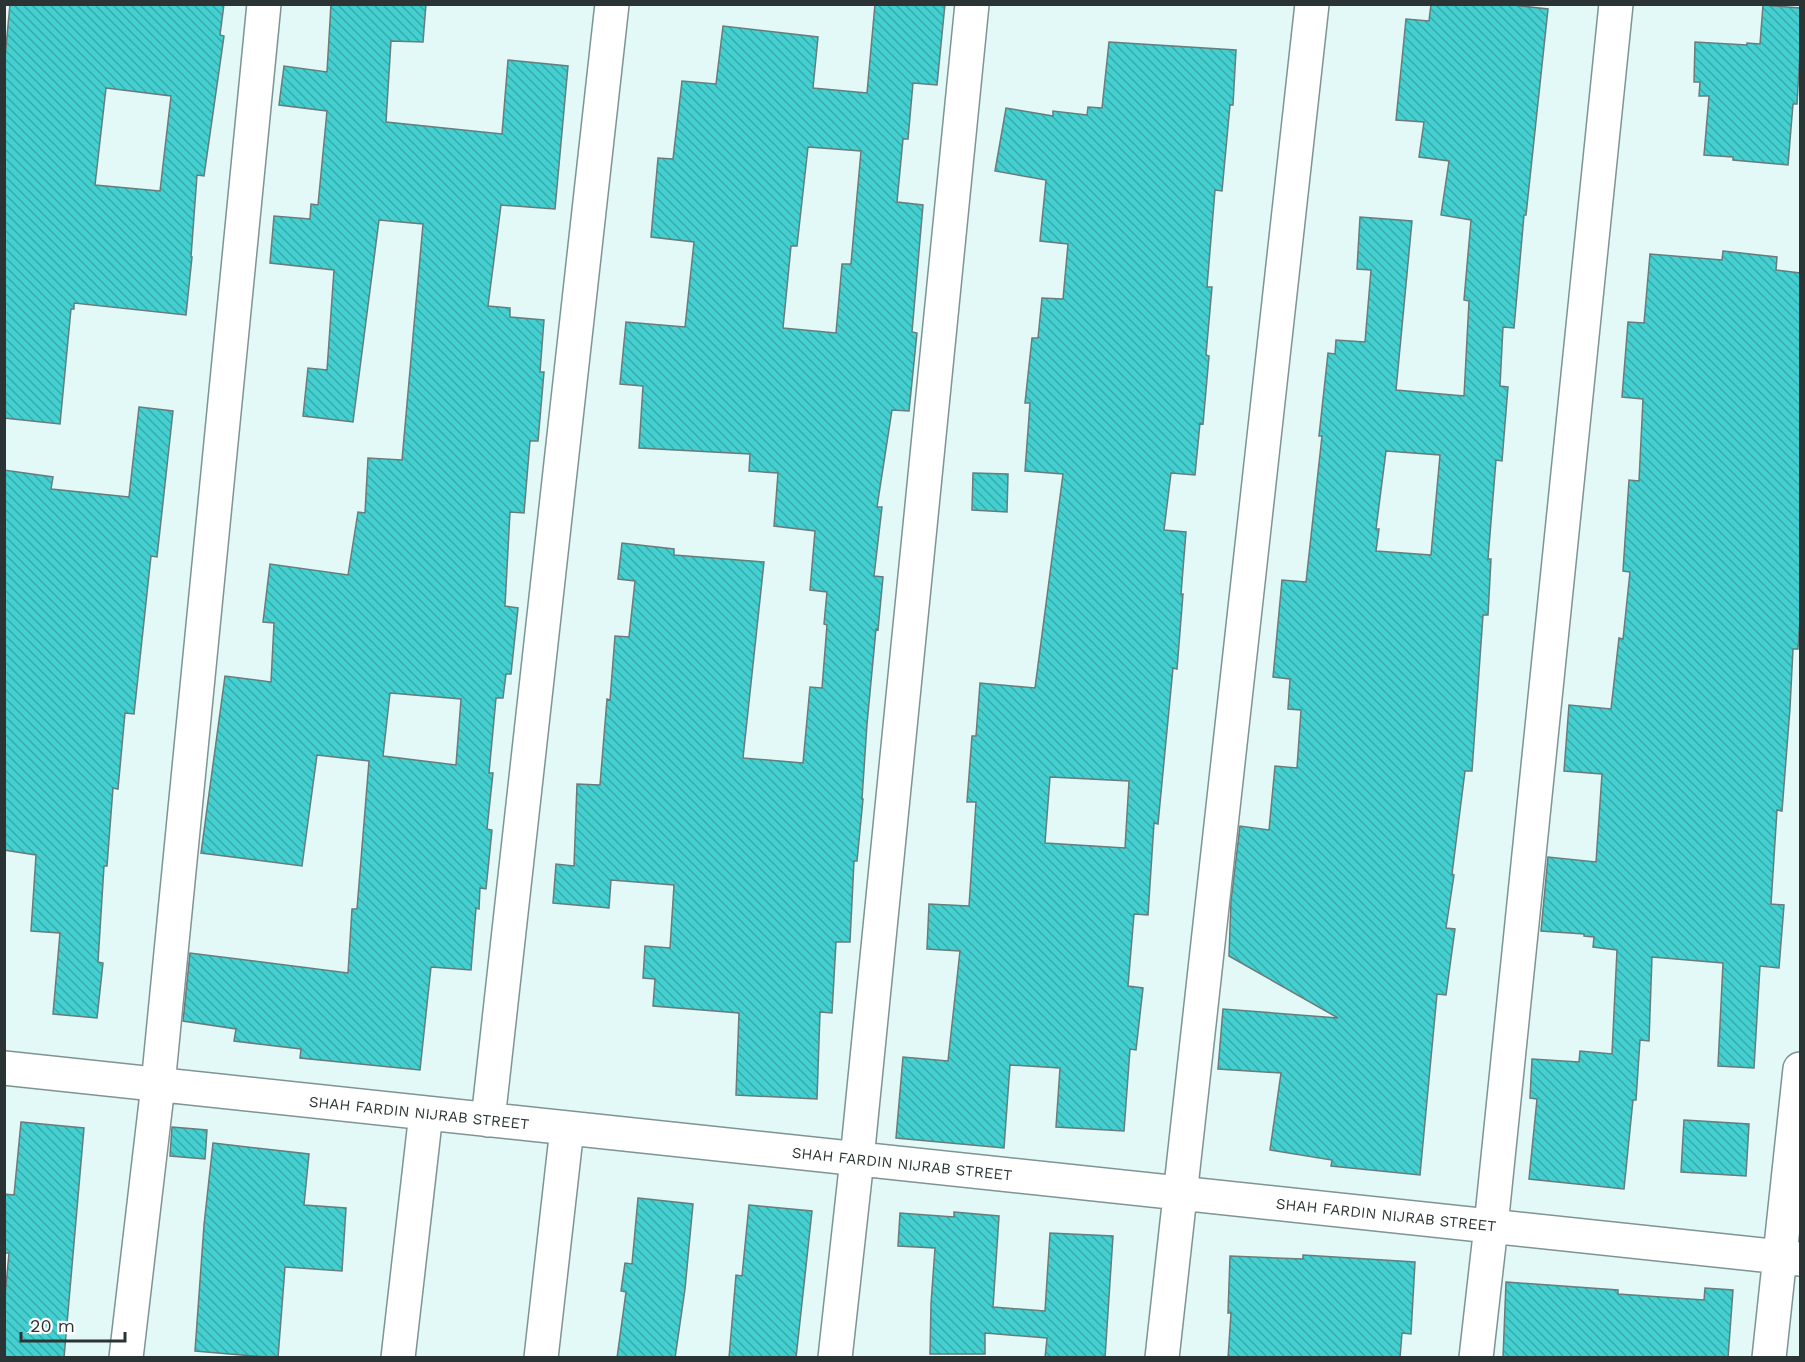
<svg xmlns="http://www.w3.org/2000/svg" width="1805" height="1362" viewBox="0 0 1805 1362" font-family="'Work Sans',sans-serif">
<style>
.building{fill:url(#building-back-hatch);stroke:#687c7b;stroke-width:1.5;fill-rule:evenodd}
.lines{fill:none;stroke-linecap:round;stroke-linejoin:round}
.minor-casing{stroke:#7f9393;stroke-width:36}
.minor{stroke:#fff;stroke-width:33}
.labels{text-anchor:middle;dominant-baseline:central;stroke-width:6;stroke-linejoin:round;paint-order:stroke}
.street-label{font-size:15px;fill:#2b3434;stroke:#fff}
</style>
<defs>
<pattern id="building-back-hatch" width="6" height="6" patternUnits="userSpaceOnUse" patternTransform="scale(1.5)"><rect width="6" height="6" fill="#44d0d1"/><path d="M-1 5l2 2M0 0l6 6M5-1l2 2" fill="none" stroke="#39aaaa"/></pattern>
</defs>
<rect width="100%" height="100%" fill="#e2f9f8"/>
<!-- building -->
<path class="building" d="M10,4H224L220,35L224,36L204,176L197,175L191,257H192L186,315L74,303V309H71L60,424L4,418V68ZM106,88L171,96L160,191L95,185Z
M331,4H426L423,42L391,41L386,122L502,134L508,60L568,66L555,209L501,205L488,306L510,308V317L544,320L540,372H544L538,441H530L524,513L510,512L505,606L518,608L511,674H506L503,698H496L489,773H493L487,829L492,830L486,889L480,888L479,909L476,908L471,970L431,967L420,1070L300,1058L301,1049L234,1041L236,1029L183,1021L190,953L348,973L352,909H357L369,761L317,755L302,866L201,853L225,676L271,682L274,623L263,622L270,564L348,575L358,512L365,513L368,458L402,460L423,224L379,220L353,422L303,416L308,368L327,370L334,270L270,263L274,216L310,219L311,204L318,205L327,111L279,105L284,66L327,72ZM390,693L461,699L456,765L383,756Z
M875,4H945L937,85L913,83L908,139H903L897,202L923,205L912,332L917,333L909,411L892,410L877,507H882L874,576L883,577L878,630L876,629L867,724L862,799H863L857,861H854L850,942H836L832,1013L820,1012L817,1099L736,1095L739,1013L653,1006L655,979L643,978L645,946L670,948L674,885L611,880L609,908L553,903L556,864L574,866L577,784L600,785L607,699L610,700L615,636L629,637L635,581L618,579L622,543L674,549V555L764,562L743,758L803,763L810,687L822,688L827,625L824,624L827,592L810,590L815,531L774,526L778,473L749,471L750,454L639,448L643,386L620,384L626,322L685,327L694,242L651,237L658,158L673,159L682,81L716,84L723,26L818,37L813,88L867,93ZM808,147L861,151L851,264H842L836,333L783,328L791,246H797Z
M1431,4H1504L1548,9L1526,215H1524L1514,328L1503,327L1500,386L1508,387L1502,461L1496,460L1488,559H1491L1488,615H1483L1472,771H1465L1452,874L1454,875L1446,928L1455,929L1446,995L1437,994L1420,1175L1331,1166L1332,1160L1270,1150L1281,1073L1218,1069L1223,1009L1338,1018L1229,956L1231,901L1240,826L1269,830L1275,766L1297,768L1301,710L1288,709L1290,679L1273,677L1282,580L1306,582L1322,436H1319L1328,353L1335,354L1336,340L1365,342L1371,270L1357,269L1360,217L1412,221L1396,390L1464,396L1469,301L1464,300L1471,220L1441,215L1449,161L1419,157L1424,122L1396,120L1406,19L1429,21ZM1386,451L1440,455L1431,555L1376,551L1379,529H1376Z
M1763,5L1800,8V52L1797,104H1793L1788,165L1733,160V157L1704,155L1709,96H1699L1700,82H1694L1695,42L1747,45V43L1760,44Z
M1109,42L1236,50L1233,105H1230L1222,191L1215,190L1207,287H1212L1206,355L1209,356L1203,424L1200,423L1195,475L1171,473L1164,530L1186,532L1181,594H1183L1177,669L1173,668L1158,824L1154,823L1148,915L1134,914L1128,986L1143,988L1136,1050L1130,1049L1124,1131L1056,1127L1060,1068L1010,1065L1004,1148L896,1138L903,1057L948,1061L960,951L927,949L929,904L969,906L976,802H967L972,736H976L980,683L1035,688L1063,474L1025,471L1030,403H1025L1032,338H1038L1042,298L1063,299L1068,244L1040,241L1046,180L995,171L1006,108L1053,116V111L1087,115L1088,107L1102,108ZM1050,777L1129,781L1125,848L1045,843Z
M1723,251L1777,257L1776,270L1800,273V619L1798,649H1793L1790,708L1782,811L1777,810L1771,904L1784,905L1779,968L1760,966L1754,1068L1718,1066L1723,963L1652,957L1649,1041L1640,1040L1636,1100H1633L1624,1189L1529,1179L1537,1099L1530,1098L1532,1059L1579,1062L1580,1051L1612,1054L1617,950L1593,947L1594,937L1584,936V934L1541,931L1548,857L1596,862L1602,774L1564,771L1569,705L1611,709L1619,638L1623,639L1630,572L1623,571L1629,480L1639,481L1643,399L1622,397L1628,322L1644,323L1650,254L1722,260Z
M139,407L173,411L157,557L151,556L134,714L125,713L118,789L113,788L107,866H104L98,962L103,963L97,1018L53,1014L60,933L31,931L36,855L4,850V470L53,477L51,489L129,497Z
M973,473L1008,474L1007,512L972,510Z
M1684,1120L1749,1124L1746,1176L1681,1172Z
M21,1122L84,1128L64,1358H4V1307L9,1253H4V1194L14,1195Z
M172,1127L207,1130L205,1159L170,1156Z
M213,1143L309,1154L304,1205L346,1208L342,1271L285,1267L278,1358L195,1351L204,1225Z
M638,1198L693,1204L685,1289L675,1358H617L626,1292L621,1291L625,1263L632,1264Z
M749,1205L812,1211L796,1358H729L736,1275L742,1276Z
M954,1212L999,1216L993,1307L1045,1311L1050,1233L1113,1236L1105,1358H1045L1047,1338L985,1333V1354H930L931,1304L935,1248L898,1246L900,1213L954,1217Z
M1303,1255L1415,1262L1411,1334L1402,1333L1400,1358H1228L1231,1313H1228L1230,1256L1303,1259Z
M1506,1282L1618,1290V1294L1704,1300L1705,1288L1733,1290L1728,1358H1503Z"/>
<g class="lines">
<!-- minor casing -->
<g class="minor-casing">
<path id="minor" d="M4,1068L1800,1259
M488,1120L612,4
M126,1358L158,1085L264,4
M398,1358L426,1113
M541,1358L567,1128
M835,1358L857,1159L972,4
M1162,1358L1312,4
M1476,1358L1491,1226L1616,4
M1769,1358L1800,1069"/>
</g>
<!-- minor -->
<use href="#minor" class="minor"/>
</g>
<g class="labels">
<!-- street labels -->
<g class="street-label">
<text transform="translate(419 1113) rotate(6)">SHAH FARDIN NIJRAB STREET</text>
<text transform="translate(902 1164) rotate(6)">SHAH FARDIN NIJRAB STREET</text>
<text transform="translate(1386 1215) rotate(6)">SHAH FARDIN NIJRAB STREET</text>
</g>
</g>
<!-- border -->
<rect width="1805" height="1362" fill="none" stroke="#2b3434" stroke-width="12"/>
<!-- scale -->
<path d="M21 1332v9h104v-9" fill="none" stroke="#2b3434" stroke-width="3"/>
<text x="30" y="1332" font-size="18" fill="#2b3434" stroke="#ffffff" stroke-width="4.5" paint-order="stroke">20 m</text>
</svg>
